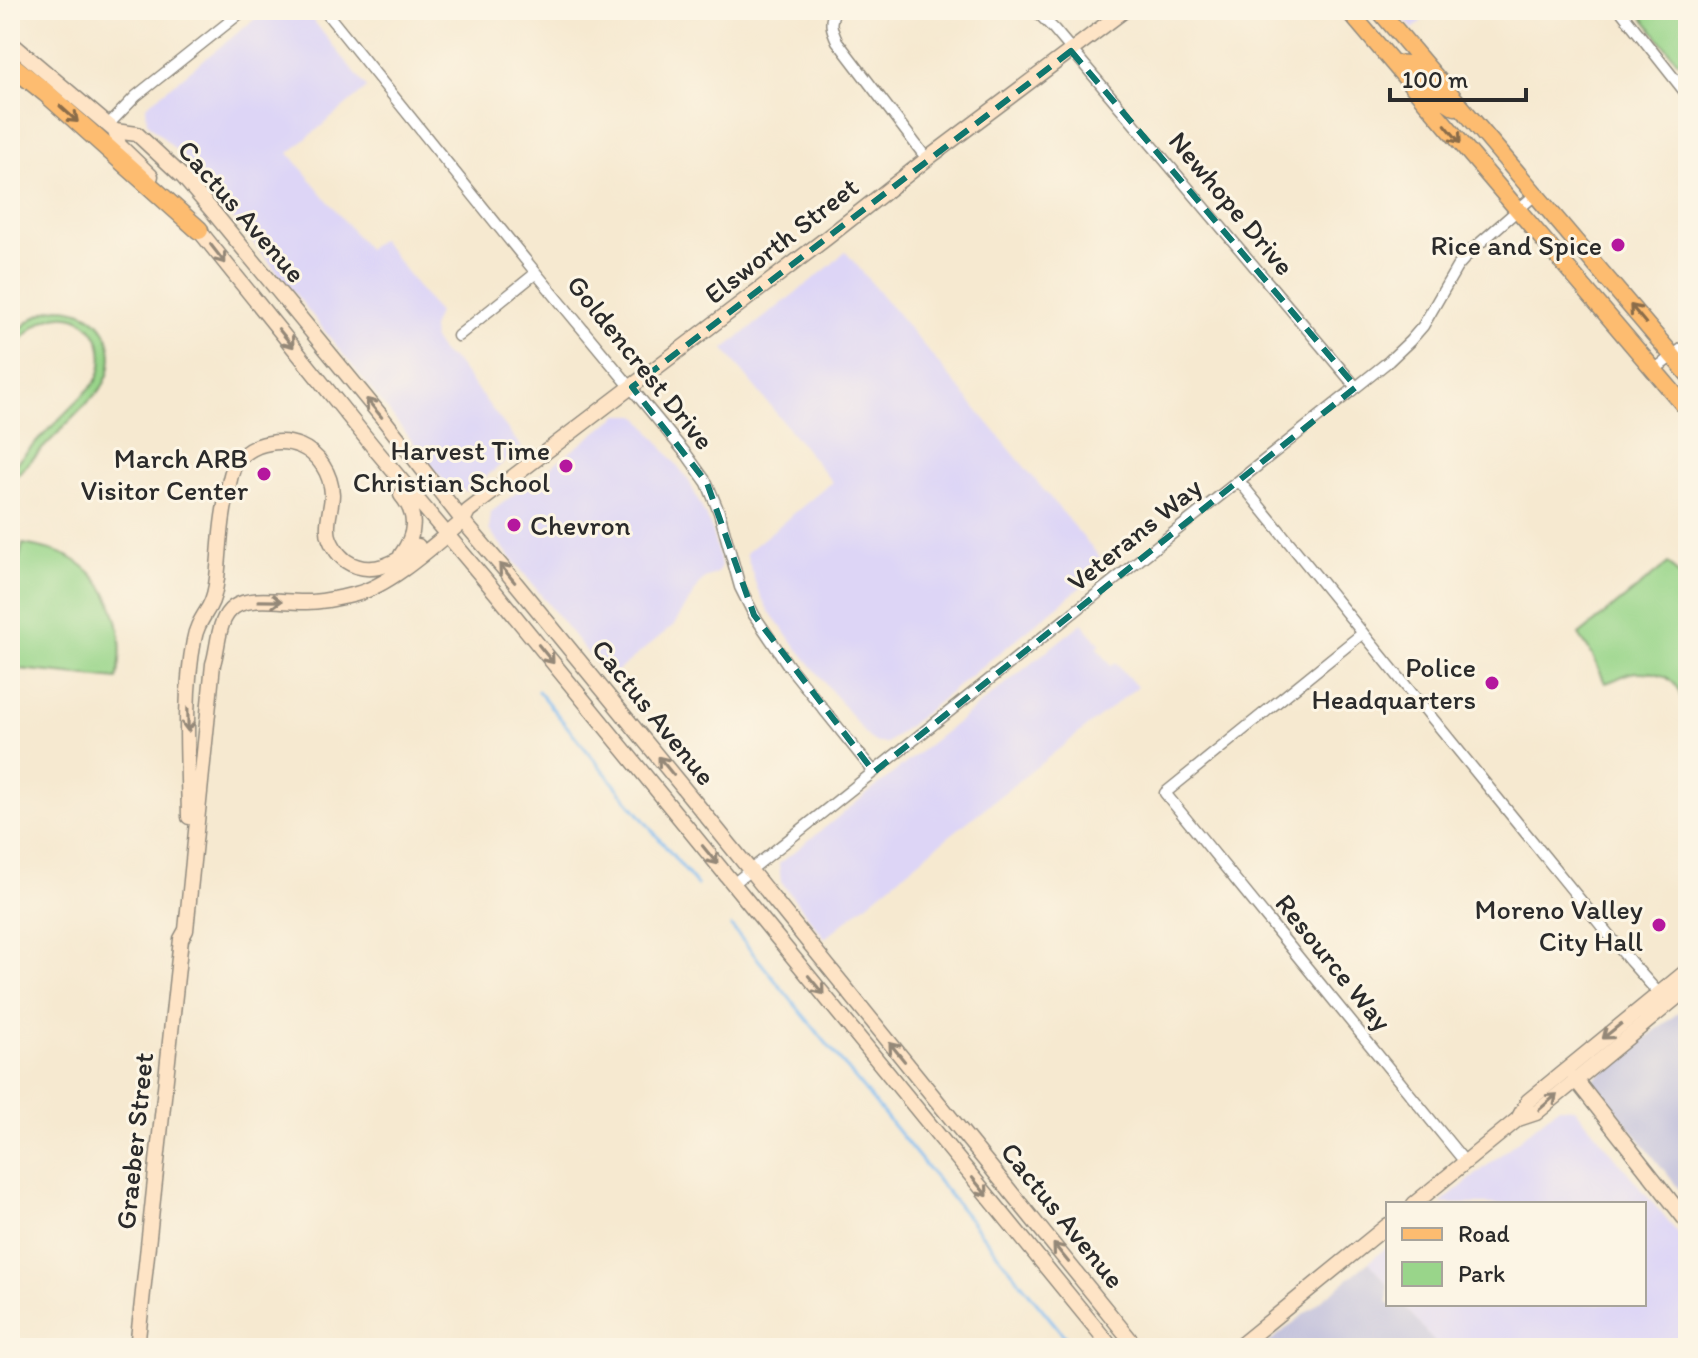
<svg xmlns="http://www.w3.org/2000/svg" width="1698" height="1358" viewBox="0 0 1698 1358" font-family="Itim,sans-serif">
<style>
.built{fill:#ddd5f6}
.industrial{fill:#c2c1dc}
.green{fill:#99d58a;stroke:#62805a;stroke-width:2}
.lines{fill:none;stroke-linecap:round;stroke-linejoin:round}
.stream{stroke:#7fbbf1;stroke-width:3}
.street-casing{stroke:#908a7e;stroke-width:13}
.secondary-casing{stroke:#908a7e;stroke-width:17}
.primary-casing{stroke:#908a7e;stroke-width:19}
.highway-casing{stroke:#908a7e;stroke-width:21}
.street{stroke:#fff;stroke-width:10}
.secondary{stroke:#fee4c6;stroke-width:14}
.primary{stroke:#fdbc70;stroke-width:16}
.highway{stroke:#fdbc70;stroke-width:18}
.oneway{stroke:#8a6c4a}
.oneway2{stroke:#948878}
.marked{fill:none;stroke:#0f766e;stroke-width:6;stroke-dasharray:16 10;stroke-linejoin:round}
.poi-dot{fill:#b5179e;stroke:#fcf5e5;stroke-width:3}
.labels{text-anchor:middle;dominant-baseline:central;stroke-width:6;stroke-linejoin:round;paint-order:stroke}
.street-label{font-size:28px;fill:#2b2b2b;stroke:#fcf5e5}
.poi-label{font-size:28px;fill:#2b2b2b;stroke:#fcf5e5;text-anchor:end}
</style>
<rect width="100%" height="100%" fill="#fcf5e5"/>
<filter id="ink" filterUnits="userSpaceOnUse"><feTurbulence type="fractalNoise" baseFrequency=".0125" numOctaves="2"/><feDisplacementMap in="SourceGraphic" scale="16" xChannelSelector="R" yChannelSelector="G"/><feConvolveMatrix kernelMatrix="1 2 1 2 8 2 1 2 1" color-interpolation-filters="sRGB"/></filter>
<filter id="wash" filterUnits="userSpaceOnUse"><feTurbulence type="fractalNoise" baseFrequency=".006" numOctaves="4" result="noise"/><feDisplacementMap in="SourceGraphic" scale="32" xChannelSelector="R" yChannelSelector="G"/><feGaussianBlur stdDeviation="1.8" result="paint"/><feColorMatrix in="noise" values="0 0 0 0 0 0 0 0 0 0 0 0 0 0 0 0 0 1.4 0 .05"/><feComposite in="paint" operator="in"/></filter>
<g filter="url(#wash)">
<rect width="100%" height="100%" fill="#f6e9d0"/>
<!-- built -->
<path class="built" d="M266,10H305L367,88L289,153L367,249L381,239L438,313L432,328L433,339L442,353L455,361L522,448L468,491L450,489L301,301L181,155L147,122L146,106Z
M1396,10H1433L1413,29Z
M845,251L1107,566L887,743H877L869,738L798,649L768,610L757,588L746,553L832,482L724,349L831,265Z
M619,415H637L688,479L710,525L721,566L717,573L705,578L700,584L674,625L611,676H606L489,530L491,512Z
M1082,623L1101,645L1097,648L1112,666L1115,662L1137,687L942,842L825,938L781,882L779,864Z
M1559,1107L1575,1108L1688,1246V1331L1667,1348H1439L1403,1304H1644V1204H1440Z
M1388,1246V1285L1369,1262Z"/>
<!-- industrial -->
<path class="industrial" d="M1688,1005V1200L1592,1080Z
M1369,1262L1388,1285V1304H1403L1439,1348H1262Z"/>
<!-- green -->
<path class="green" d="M1637,10H1688V64H1682L1677,61Z
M58,308C67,308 75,309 84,313C114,327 118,365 100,390L10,482V469L94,384C116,349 88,303 48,319C33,325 21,340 10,352V339C25,324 37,312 58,308Z
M23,544C39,547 56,550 71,558C113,582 128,633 117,679L10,668V595Z
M1668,563L1688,585V719L1686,718C1682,697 1679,678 1655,673C1646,672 1639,671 1630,673C1621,676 1614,681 1605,683L1593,656L1579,635Z"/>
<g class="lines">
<!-- stream -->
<path class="stream" d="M538,691L697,885
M731,926L1074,1348"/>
</g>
</g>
<g filter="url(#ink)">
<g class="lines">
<!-- street casing -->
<g class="street-casing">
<path id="street" d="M324,10L536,273L687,455L707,483L719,512L740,587L754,615L788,665L874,772
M836,10C828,21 832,30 837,41L927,159
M1035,10L1054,29L1356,387
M1620,10L1688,96
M108,125L136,96L244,10
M458,336L536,273
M1654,370L1688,344
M1239,481L1630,961L1661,996
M1363,633L1165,793L1465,1162
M733,884L1389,361L1410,341L1423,326L1457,267L1472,250L1536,194"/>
</g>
<!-- secondary casing -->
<g class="secondary-casing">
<path id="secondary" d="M10,42L115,131L119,145L151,176
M115,131L137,134L183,177L214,213L381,416L463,521L509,575L712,823L1137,1348
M194,224L375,449L496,593L1112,1348
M401,555C416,534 418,515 401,495
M189,817C188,758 183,698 194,640C196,627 202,619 209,607C213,600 216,587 217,578C220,552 220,526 226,500C231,474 230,458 258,446C272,441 286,440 300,446C319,454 331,474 332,494C332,506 327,518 328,530C328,541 338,555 346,561C371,578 398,562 418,546
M1575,1079L1688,1223
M1518,1119L1536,1113L1688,988
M1414,1204L1518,1119L1528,1101L1688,970
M137,1348L181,939L186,930L213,664C219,646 217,619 234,607C251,595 286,603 307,602C323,602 340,598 356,594C391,585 434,545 463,521L468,511L828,237L927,159L1125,10
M1237,1348L1388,1225"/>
</g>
<!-- primary casing -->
<g class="primary-casing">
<path id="primary" d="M1348,10L1688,410
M1379,10L1688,374
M1393,63L1408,64L1436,95L1455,107"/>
</g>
<!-- highway casing -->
<g class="highway-casing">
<path id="highway" d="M10,64L46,93L199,230"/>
</g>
<!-- street -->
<use href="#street" class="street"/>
<!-- secondary -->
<use href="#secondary" class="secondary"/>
<!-- primary -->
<use href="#primary" class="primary"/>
<!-- highway -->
<use href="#highway" class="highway"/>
</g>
<!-- one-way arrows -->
<defs><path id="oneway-shaft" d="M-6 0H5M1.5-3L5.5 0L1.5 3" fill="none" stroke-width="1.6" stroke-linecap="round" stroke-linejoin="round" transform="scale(2)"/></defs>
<g class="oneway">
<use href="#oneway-shaft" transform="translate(69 114) rotate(42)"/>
<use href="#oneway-shaft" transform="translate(1453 134) rotate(50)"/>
<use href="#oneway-shaft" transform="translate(1638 314) rotate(-130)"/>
</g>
<g class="oneway2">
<use href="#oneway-shaft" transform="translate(218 254) rotate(52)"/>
<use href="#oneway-shaft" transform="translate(286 338) rotate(51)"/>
<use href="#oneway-shaft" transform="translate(374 408) rotate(-130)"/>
<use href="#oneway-shaft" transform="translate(507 573) rotate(-130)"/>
<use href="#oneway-shaft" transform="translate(270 601) rotate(1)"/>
<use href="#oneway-shaft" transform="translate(546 654) rotate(51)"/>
<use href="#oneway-shaft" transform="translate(188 720) rotate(89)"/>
<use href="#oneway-shaft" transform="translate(666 766) rotate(-129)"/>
<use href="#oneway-shaft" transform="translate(710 855) rotate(51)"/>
<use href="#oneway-shaft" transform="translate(816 985) rotate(51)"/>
<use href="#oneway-shaft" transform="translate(1612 1031) rotate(141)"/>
<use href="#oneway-shaft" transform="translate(897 1052) rotate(-129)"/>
<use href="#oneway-shaft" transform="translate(1548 1102) rotate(-41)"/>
<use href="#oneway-shaft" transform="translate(980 1187) rotate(51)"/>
<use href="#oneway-shaft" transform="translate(1061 1253) rotate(-129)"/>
</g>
</g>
<!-- marked area -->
<path class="marked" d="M1071,51L1356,387L874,772L754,615L707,483L632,387Z"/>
<!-- markers -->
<g class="poi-dot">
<circle cx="1618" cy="245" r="8"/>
<circle cx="566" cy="466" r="8"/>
<circle cx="264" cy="474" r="8"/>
<circle cx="514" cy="525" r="8"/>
<circle cx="1492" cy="683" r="8"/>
<circle cx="1659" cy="925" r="8"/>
</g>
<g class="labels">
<!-- street labels -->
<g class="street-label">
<text transform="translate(1232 203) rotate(50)">Newhope Drive</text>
<text transform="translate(242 211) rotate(49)">Cactus Avenue</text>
<text transform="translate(781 240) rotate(-38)">Elsworth Street</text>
<text transform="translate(641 362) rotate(51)">Goldencrest Drive</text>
<text transform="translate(1134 534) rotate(-39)">Veterans Way</text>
<text transform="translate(654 712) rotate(51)">Cactus Avenue</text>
<text transform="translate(1334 962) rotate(51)">Resource Way</text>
<text transform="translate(134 1141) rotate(-84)">Graeber Street</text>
<text transform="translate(1063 1215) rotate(51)">Cactus Avenue</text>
</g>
<!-- poi labels -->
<g class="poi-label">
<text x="1602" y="245">Rice and Spice</text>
<text x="550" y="450">Harvest Time<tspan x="550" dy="32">Christian School</tspan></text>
<text x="248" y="458">March ARB<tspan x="248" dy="32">Visitor Center</tspan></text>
<text x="530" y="525" text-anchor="start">Chevron</text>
<text x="1476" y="667">Police<tspan x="1476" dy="32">Headquarters</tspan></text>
<text x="1643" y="909">Moreno Valley<tspan x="1643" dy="32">City Hall</tspan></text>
</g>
</g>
<!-- margin -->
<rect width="1698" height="1358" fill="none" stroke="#fcf5e5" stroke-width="40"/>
<!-- legend -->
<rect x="1386" y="1202" width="260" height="104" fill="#fcf5e5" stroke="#a8a49b" stroke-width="2"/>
<rect x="1402" y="1228" width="40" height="12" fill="#fdbc70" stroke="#a8a49b" stroke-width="2"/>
<text x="1458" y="1242" font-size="24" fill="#2b2b2b">Road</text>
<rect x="1402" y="1262" width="40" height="24" fill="#99d58a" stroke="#a8a49b" stroke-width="2"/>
<text x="1458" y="1282" font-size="24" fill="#2b2b2b">Park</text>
<!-- scale -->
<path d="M1390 88v12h136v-12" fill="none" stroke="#2b2b2b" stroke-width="4"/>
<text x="1402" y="88" font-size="24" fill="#2b2b2b" stroke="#fcf5e5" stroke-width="6" paint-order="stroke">100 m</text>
</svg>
